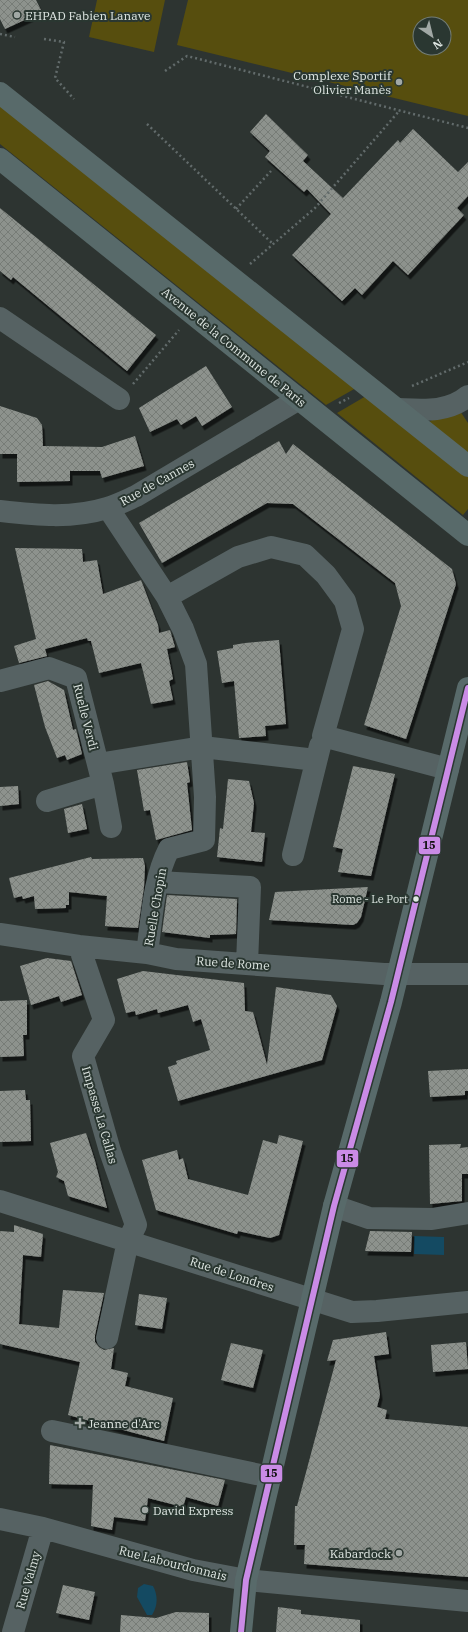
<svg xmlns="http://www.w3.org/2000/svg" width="468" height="1632" viewBox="0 0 468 1632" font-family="'IBM Plex Serif',serif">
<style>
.grass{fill:#574e0e;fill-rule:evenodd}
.water{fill:#144a62}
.building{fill:url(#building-cross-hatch);filter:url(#shadow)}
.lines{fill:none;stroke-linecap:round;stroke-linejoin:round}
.path{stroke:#626b6b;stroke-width:2.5;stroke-dasharray:2 3;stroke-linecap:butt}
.minor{stroke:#566263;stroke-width:22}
.major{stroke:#586a6a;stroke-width:22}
.bus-1-casing{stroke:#2a3731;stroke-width:9}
.bus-1{stroke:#ca8be6;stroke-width:6}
.poi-dot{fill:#a1a8a5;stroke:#2a3731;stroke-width:1.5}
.bus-dot{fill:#dfe7e3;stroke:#2a3731;stroke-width:1.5}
.labels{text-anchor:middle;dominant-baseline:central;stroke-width:4;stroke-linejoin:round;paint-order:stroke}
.bus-label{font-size:11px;fill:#dfe7e3;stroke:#2a3731;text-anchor:end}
.poi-label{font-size:12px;fill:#dfe7e3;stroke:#2a3731;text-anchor:start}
.street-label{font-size:12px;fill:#dfe7e3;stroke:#2a3731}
.line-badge{stroke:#2a3731;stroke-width:1.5}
.pale-badge-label{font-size:11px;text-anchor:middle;font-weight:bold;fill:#111}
</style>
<defs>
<pattern id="building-cross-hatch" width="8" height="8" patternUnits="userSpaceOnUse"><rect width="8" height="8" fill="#8d928d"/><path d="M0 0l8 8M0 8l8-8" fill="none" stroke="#777b77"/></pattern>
<filter id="shadow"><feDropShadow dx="2.5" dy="4.5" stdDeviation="0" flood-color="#0009"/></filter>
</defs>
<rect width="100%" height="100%" fill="#2d3431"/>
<!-- grass -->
<path class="grass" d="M97,0H165L154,52L89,37Z
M188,0H468V116L177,45ZM420,24H444V48H420Z
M0,103L356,388L326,405L0,144Z
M366,396L468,477V509L463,515L337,413Z
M460,411L468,423V456L428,423L432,420Z"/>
<!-- water -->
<path class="water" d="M414,1236L444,1237V1255L414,1254Z
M144,1584L153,1586C158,1595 158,1606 152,1615H147L137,1597L138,1588Z"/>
<!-- building -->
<path class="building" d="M0,0H36L42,12L5,29L0,19Z
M266,114L308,155L303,161L343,198L398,140L400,143L413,129L458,172L468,162V196L457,208L464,215L408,275L393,261L362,295L355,288L342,301L292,255L331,214L307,189L304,192L265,157L270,151L250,132Z
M0,208L156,335L127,371L13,277L11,280L0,271Z
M206,366L232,407L202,426L196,416L181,425L177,419L150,432L139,408Z
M0,406L37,418L42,425L43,446L102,447L135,436L144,466L102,478L100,471H70V481L17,482V454H0Z
M279,441L286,454L293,444L452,569L456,584L406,739L364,725L401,606L395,583L293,504L267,503L162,563L139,523Z
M15,548L82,549L83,562L97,560L103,594L141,580L158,625L159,633L170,630L175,647L167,649L173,679L169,681L173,700L151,704L141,663L99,673L91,641H88L87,638L45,649L47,656L19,663L14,646L36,639Z
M279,640L286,724L265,726L266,736L239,738L234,681L222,683L217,651L233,648V645L245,643Z
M48,681L64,690L73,730L76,729L82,754L67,760L65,755L57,758L45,727L34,685Z
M187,762L190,782L187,783L192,830L156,840L150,810L144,811L137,770Z
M353,766L395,774L371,876L338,872L343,849L333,847Z
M228,779L249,781L254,803L251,832L265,833L262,862L217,857L220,828L223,829Z
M18,786L19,804L0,806V787Z
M82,804L87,829L68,833L64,809Z
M91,857L92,859L143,858L145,866L144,887L138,928L105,926L107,896L69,892V905H66V908L35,909L34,896L23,899L22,896L14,898L9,878Z
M368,887L361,917L357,923L353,925L269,920L275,892Z
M167,895L237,899L236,934L210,935V938L162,932Z
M47,958L71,961L82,995L61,1002L59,996L31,1005L20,966Z
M143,971L244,983L245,1011L253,1012L267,1065L276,987L331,995L337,1006L322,1060L178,1101L168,1067L177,1064L176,1061L210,1050L201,1019L193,1022L188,1005L158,1013L157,1009L136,1015L135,1011L126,1013L117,979Z
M27,1000V1035H23L24,1056L0,1057V1001Z
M468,1069V1091H465V1095L430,1097L428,1071Z
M25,1090L26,1100H30L31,1141L0,1142V1091Z
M86,1133L95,1161L107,1208L68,1196L64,1181L56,1177L58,1172L50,1143Z
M279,1135L303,1141L279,1235L270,1238L238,1231L237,1234L156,1210L142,1160L177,1150L179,1160L183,1158L188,1179L248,1195L263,1140L277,1144Z
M461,1144L460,1148L468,1147V1174H462V1201L430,1204L429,1145Z
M14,1225L43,1234L41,1257L23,1255L19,1324L59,1328L63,1290L104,1293L95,1335V1342L99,1347L104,1350L114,1348L111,1369L128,1373L125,1386L173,1398L164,1441L68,1415L80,1362L0,1344V1231L14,1232Z
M370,1231L412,1232L411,1252L365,1251Z
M139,1294L167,1298L162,1329L135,1325Z
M386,1332L389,1354L374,1356L380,1395L377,1407L387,1410L385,1419L468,1427V1577L304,1564L305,1545H294L295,1506H297L336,1360L327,1361L333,1340Z
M466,1342L468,1369L433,1372L431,1345Z
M231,1343L263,1350L253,1388L221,1380Z
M50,1445L225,1480L218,1506L186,1497L183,1507L148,1498L145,1521L114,1517L112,1530L91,1526L93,1485L49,1484Z
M63,1585L95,1592L89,1620L56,1613Z
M278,1607L301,1610V1614L360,1620V1632H276Z
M176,1612L209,1613V1632H120L121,1615L156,1618Z"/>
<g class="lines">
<!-- path -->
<path class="path" d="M0,34L15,37
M44,39L64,42L55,78L74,99
M165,71L187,56L468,128
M147,124L273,244
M236,209L271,171
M250,264L315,208L400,110
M133,384L179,330
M412,386L468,362
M339,403L349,398"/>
<!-- minor -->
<path class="minor" d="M0,318L119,399
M398,409C422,410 448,413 468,396
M108,508L167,597L183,629L196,664L205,797L204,840L169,849C153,880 152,919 147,953
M0,511C36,515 72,519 107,508C117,505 127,500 136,496L299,399
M167,597L238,557L271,547L305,555L326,575L345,601L353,629L323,736L448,769
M0,681L49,668L76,678L103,784L111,827
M98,764L202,747L316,760
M47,801L103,784
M293,855L320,746
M158,882L250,887L247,964
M0,934L79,946L147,953L176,959L384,974H468
M79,946L104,1020L83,1056L110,1151L136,1225L128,1241L107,1338
M0,1201L352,1312L377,1311L468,1302
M334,1206L369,1218L432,1219L468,1213
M52,1431L270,1477
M0,1519L43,1528L193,1570L246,1580L468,1601
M13,1632L43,1528"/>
<!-- major -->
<path class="major" d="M0,93L468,466
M0,159L468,535
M241,1632L246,1580L334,1206L391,1002L468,688"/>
<!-- bus-1 casing -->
<g class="bus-1-casing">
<path id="bus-1" d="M241,1632L246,1580L334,1206L391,1002L468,688"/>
</g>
<!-- bus-1 -->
<use href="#bus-1" class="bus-1"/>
</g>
<!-- markers -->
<g class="poi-dot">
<circle cx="17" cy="15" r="4"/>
<circle cx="399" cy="82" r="4"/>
<path d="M78 1417h4v4h4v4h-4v4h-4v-4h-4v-4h4z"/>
<circle cx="145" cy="1510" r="4"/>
<circle cx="399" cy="1553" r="4"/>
</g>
<circle class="bus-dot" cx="416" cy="899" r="3.5"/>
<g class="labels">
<!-- bus labels -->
<g class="bus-label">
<text x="408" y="899">Rome - Le Port</text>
</g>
<!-- poi labels -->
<g class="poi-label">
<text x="25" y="15">EHPAD Fabien Lanave</text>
<text x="391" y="75" text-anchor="end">Complexe Sportif<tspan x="391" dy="14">Olivier Manès</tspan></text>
<text x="88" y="1423">Jeanne d'Arc</text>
<text x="153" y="1510">David Express</text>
<text x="391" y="1553" text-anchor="end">Kabardock</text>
</g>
<!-- street labels -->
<g class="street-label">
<text transform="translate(234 347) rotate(39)">Avenue de la Commune de Paris</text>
<text transform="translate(157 482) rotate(-29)">Rue de Cannes</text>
<text transform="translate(86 717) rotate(76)">Ruelle Verdi</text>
<text transform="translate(155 907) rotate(-80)">Ruelle Chopin</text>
<text transform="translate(233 963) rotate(4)">Rue de Rome</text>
<text transform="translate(100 1115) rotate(74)">Impasse La Callas</text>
<text transform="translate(232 1274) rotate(18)">Rue de Londres</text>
<text transform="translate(173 1563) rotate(14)">Rue Labourdonnais</text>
<text transform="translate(28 1580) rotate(-74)">Rue Valmy</text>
</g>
</g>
<g class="line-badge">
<rect x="418" y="836" width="23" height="19" rx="4" fill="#ca8be6"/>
<rect x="336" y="1149" width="23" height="19" rx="4" fill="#ca8be6"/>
<rect x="260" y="1464" width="23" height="19" rx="4" fill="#ca8be6"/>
</g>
<g class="pale-badge-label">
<text x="429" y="849">15</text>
<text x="347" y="1162">15</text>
<text x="271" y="1477">15</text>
</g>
<!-- north arrow -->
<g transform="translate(432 36) rotate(145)"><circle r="19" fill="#2a3731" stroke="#727d78"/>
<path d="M0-3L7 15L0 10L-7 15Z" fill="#a1a8a5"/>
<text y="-6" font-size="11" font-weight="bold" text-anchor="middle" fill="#dfe7e3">N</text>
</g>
</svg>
